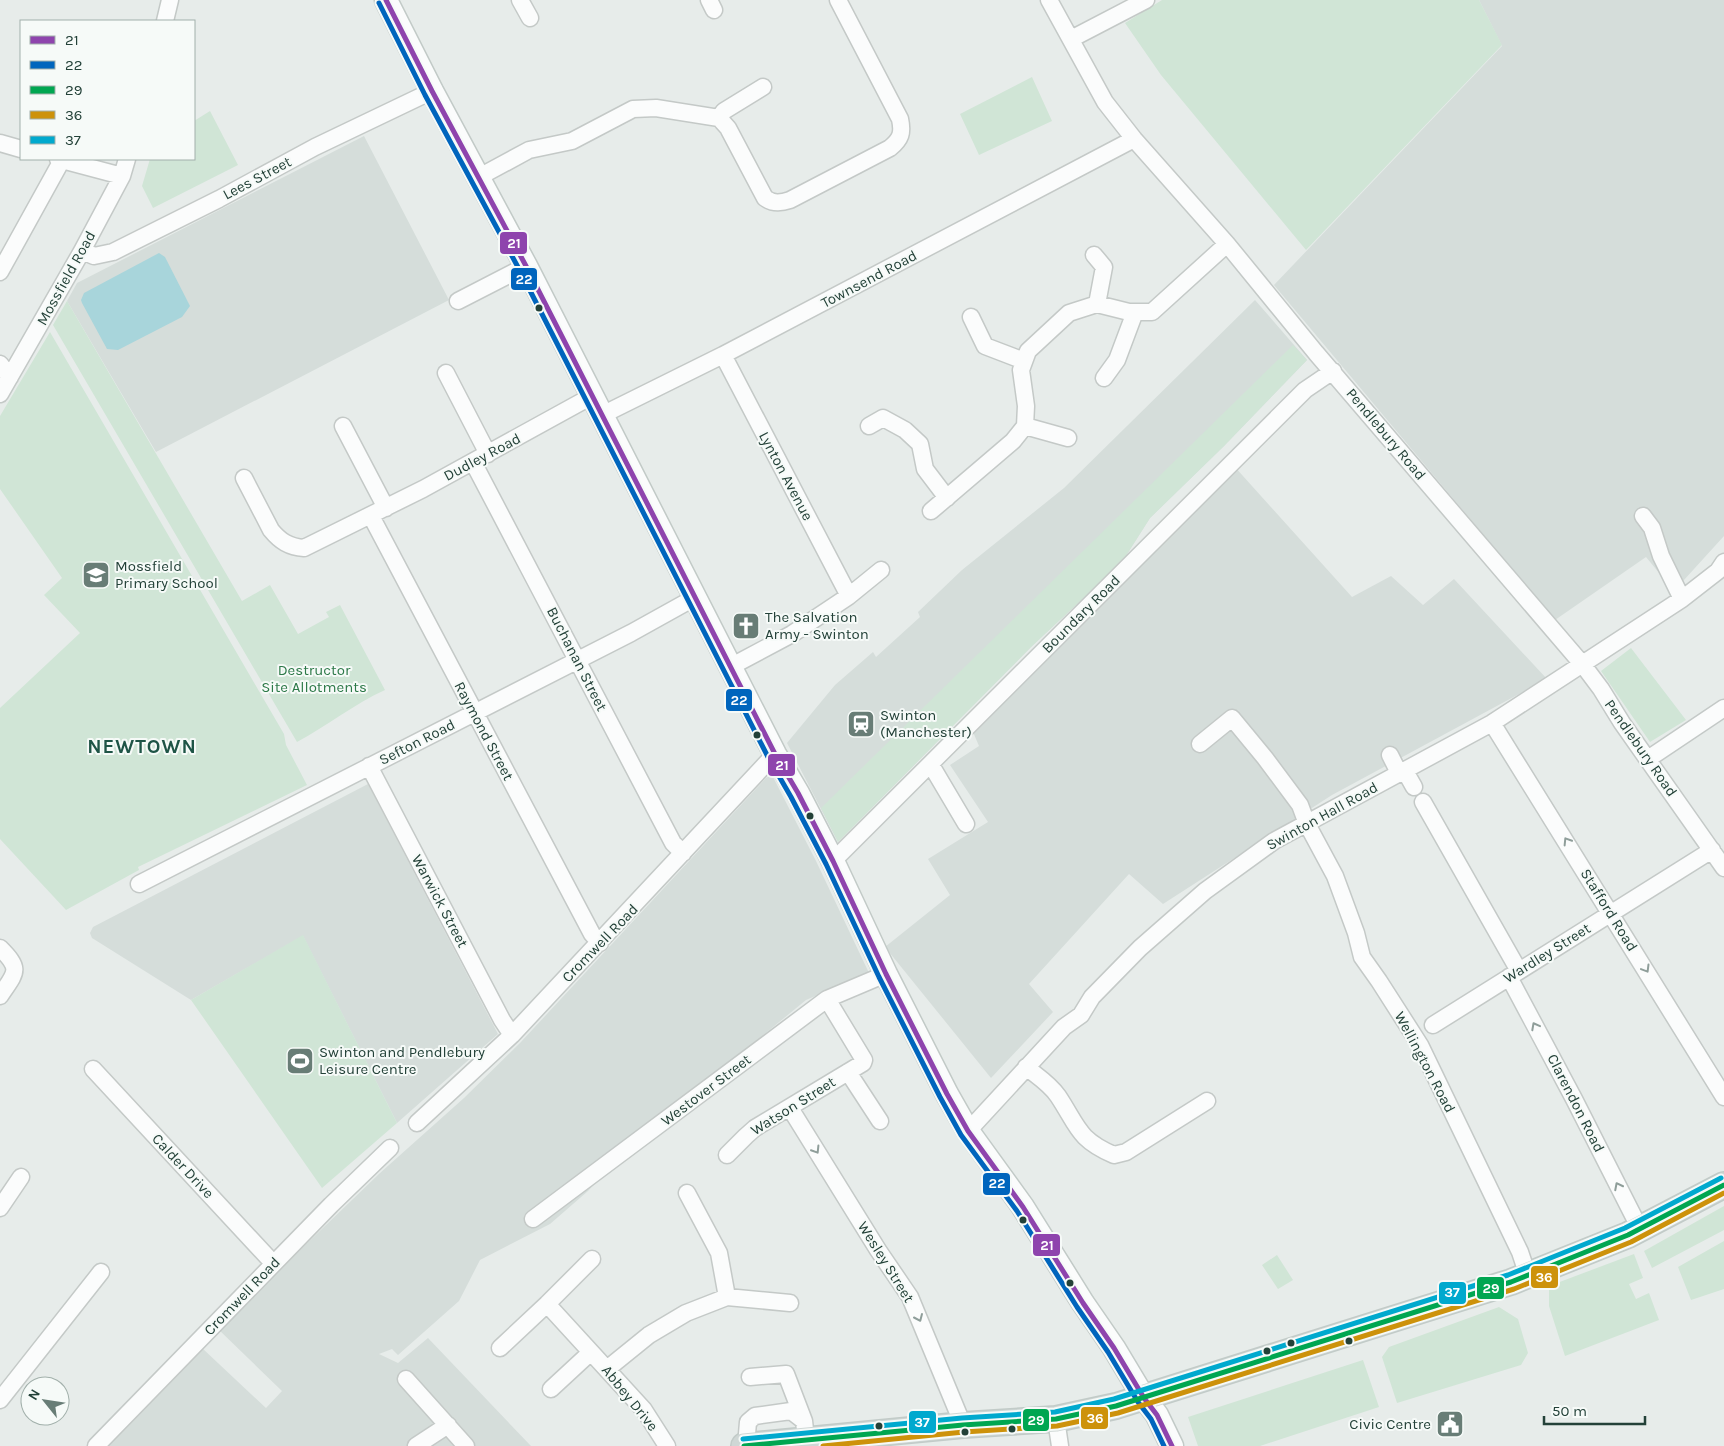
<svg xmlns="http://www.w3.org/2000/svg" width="1724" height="1446" viewBox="0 0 1724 1446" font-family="Karla,sans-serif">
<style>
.built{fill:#d5ddda}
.green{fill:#d0e5d6}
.water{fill:#a8d5db}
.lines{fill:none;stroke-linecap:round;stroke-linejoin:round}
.street-casing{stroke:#c4c9c7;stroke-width:19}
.secondary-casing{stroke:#c2cac7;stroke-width:25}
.primary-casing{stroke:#c2cbc8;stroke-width:28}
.street{stroke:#fbfcfc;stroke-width:16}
.secondary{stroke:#fbfcfc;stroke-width:22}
.primary{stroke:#cfd7d5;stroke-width:25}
.bus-1-casing{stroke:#f6faf8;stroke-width:9}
.bus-2-casing{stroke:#f6faf8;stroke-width:9}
.bus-3-casing{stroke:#f6faf8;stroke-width:9}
.bus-4-casing{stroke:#f6faf8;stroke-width:9}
.bus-5-casing{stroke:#f6faf8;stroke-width:9}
.bus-1{stroke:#8e44ad;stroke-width:5}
.bus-2{stroke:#0065bd;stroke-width:5}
.bus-3{stroke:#00a651;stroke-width:5}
.bus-4{stroke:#cd920b;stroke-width:5}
.bus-5{stroke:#00a9ce;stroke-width:5}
.oneway{stroke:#8f9e9a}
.bus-dot{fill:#234138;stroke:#f6faf8;stroke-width:2}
.labels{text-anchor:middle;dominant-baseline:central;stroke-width:4;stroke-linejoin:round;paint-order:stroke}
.street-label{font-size:15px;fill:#234138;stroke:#f6faf8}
.poi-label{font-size:15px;fill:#234138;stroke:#f6faf8;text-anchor:start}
.park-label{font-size:15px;fill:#2c7948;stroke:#f6faf8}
.district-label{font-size:20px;font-weight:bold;letter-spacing:1px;fill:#1e5446;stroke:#f6faf8}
.line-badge{stroke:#f6faf8;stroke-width:2}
.badge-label{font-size:14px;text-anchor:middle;font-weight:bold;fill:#fff}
</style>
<rect width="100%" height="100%" fill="#e7ecea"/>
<!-- built -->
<path class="built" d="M1479,0H1724V536L1674,591L1646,557L1555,620L1274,285L1502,46Z
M364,136L449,300L156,452L67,301L77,283Z
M1255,300L1307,360L1224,446L1150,518L1122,562L1031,647L838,842L787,743L835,685L873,652L876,657L920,617L918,612L962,570L1064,488Z
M1234,466L1352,597L1391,576L1423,605L1454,579L1547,679L1332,795L1163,904L1129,874L1029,984L1053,1012L991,1078L885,947L950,895L928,859L988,822L950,765L979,746L973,732Z
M772,775L816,861L869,973L806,1000L689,1096L653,1121L588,1191L550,1224L480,1260L459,1301L398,1355L392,1349L379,1354L398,1363L428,1338L531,1446H108L202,1348L266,1408L282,1391L218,1329L380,1173L464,1098L520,1043L766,778Z
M368,784L498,1034L397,1123L303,936L191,1000L92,938L90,933L93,927Z"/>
<!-- green -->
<path class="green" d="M1162,0H1479L1502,45L1306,250L1161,75L1125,23Z
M1032,77L1052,121L979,155L960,114Z
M210,111L238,165L153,208L142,186L150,159H194V121Z
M67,301L242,601L270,585L298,634L329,617L326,612L340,605L385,690C354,704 327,726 297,742L53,325Z
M50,332L284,734L286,745L307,785L138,867L139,870L66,910L0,839V708L80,633L44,595L62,578L0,489V416Z
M1293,345L1307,360L1224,446L1150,518L1122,562L1031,647L838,842L821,808Z
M1631,648L1686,720L1650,742L1601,671Z
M303,935L397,1123L322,1188L191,1000Z
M1724,1206V1230L1652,1268L1644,1251Z
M1724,1241V1289L1691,1300L1678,1267Z
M1634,1254L1643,1278L1629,1284L1636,1299L1649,1293L1659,1320L1565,1356L1549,1306V1286Z
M1277,1255L1293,1280L1278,1289L1262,1265Z
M1499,1307L1518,1319L1528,1353L1521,1365L1397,1403L1382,1357L1389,1347Z
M1363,1360L1379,1407L1260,1446H1198L1188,1417Z"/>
<!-- water -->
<path class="water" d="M159,253L165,257L190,306L182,317L118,350L107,349L82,303L81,300L84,293Z"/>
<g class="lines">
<!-- street casing -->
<g class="street-casing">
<path id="street" d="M520,0L530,18
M709,0L714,10
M1049,0L1105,102L1134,139L1227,244L1316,353L1583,665L1601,689L1622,723L1724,868
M165,21L170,0
M1071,39L1146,0
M719,118L728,128L765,198C773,204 781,203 790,200L890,148C901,139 903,133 900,119L838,0
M719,118L724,111L763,87
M0,143L21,149
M58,159L122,176
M479,177L529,150L572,141L633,109L656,108L719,118
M82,251L94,256L113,252L219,199L315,147L432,91
M1094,255L1104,267L1097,304
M0,272L62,160
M458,301L526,266
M971,317L985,346L1024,361
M723,355L849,596
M0,364L10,377
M446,373L488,454
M1104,378L1117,360L1135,312
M0,394L82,251L122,176L127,159
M602,415L723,355L1134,139
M343,426L386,508
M869,426L883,418L905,430L920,444L925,469L947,498
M1025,426L1068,438
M473,462L673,843L683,853
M244,478L271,530C280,541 289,547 304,548L423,489L592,396
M931,511L1013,441L1025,426L1026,406L1021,370L1028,351L1069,313L1097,304L1129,312H1152L1227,244
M371,516L592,934L600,943
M1643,516L1652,528L1661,556L1682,599
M730,667L792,634L849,596L881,570
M1492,723L1724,1097
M1200,744L1232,718L1265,758L1300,805L1307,824L1335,876L1356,933L1362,957L1379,981L1420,1045L1520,1252L1528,1276
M1390,755L1399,773
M1648,759L1724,708
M931,765L966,824
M369,766L502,1020L512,1035
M1405,771L1414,787
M1423,802L1519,971
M833,861L1305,390L1333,371
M139,884L631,633L694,598
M0,948C22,970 16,972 0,996
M1509,977L1574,1099L1640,1229
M1433,1025L1712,850
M1026,1067C1037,1076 1050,1084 1058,1096C1078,1126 1077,1139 1114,1155L1126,1152L1207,1101
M93,1069L273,1263
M848,1072L880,1121
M790,1108L878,1250L910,1297L963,1425
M417,1123L512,1035L775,754
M968,1131L1064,1027L1081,1015L1092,997L1140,948L1205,891L1274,841L1492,723L1682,599L1718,571L1724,562
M727,1155L746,1136L755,1128L863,1063L864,1060L827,999
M687,1193L719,1253L727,1297
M0,1208L21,1177
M533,1219L827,999L886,974
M547,1304L644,1410L667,1446
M500,1348L547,1304L592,1259
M607,1369L649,1335L686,1313L727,1297L790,1303
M750,1377L786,1374L804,1421
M406,1379L466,1446
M551,1389L591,1352
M0,1400L101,1272
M1056,1419L1060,1446
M96,1446L331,1205L390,1148
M416,1446L448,1425
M746,1446L748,1422L755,1416L791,1411L804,1421L806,1439"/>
</g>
<!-- secondary casing -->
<g class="secondary-casing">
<path id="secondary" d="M386,0L432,91L526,266L775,754L798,793L833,861L886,974L947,1094L968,1131L1023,1207L1083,1303L1114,1348L1144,1398L1157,1415L1172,1446"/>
</g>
<!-- primary casing -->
<g class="primary-casing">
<path id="primary" d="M744,1446L963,1425L1056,1419L1116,1406L1511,1282L1628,1235L1724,1185"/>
</g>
<!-- street -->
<use href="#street" class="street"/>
<!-- secondary -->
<use href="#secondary" class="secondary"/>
<!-- primary -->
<use href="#primary" class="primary"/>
<!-- bus-1 casing -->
<g class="bus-1-casing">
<path id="bus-1" d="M386,0L432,91L526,266L775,754L798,793L833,861L886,974L947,1094L968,1131L1023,1207L1083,1303L1114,1348L1144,1398L1157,1415L1172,1446"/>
</g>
<!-- bus-2 casing -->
<g class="bus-2-casing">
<path id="bus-2" d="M379,3L425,95L519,269L768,757L791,797L826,864L879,977L940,1097L961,1135L1017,1211L1077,1307L1108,1352L1138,1402L1151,1419L1164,1446"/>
</g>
<!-- bus-3 casing -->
<g class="bus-3-casing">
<path id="bus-3" d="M744,1446L963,1425L1056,1419L1116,1406L1511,1282L1628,1235L1724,1185"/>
</g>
<!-- bus-4 casing -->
<g class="bus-4-casing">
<path id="bus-4" d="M823,1446L964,1432L1057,1426L1118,1413L1514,1289L1631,1242L1724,1193"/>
</g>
<!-- bus-5 casing -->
<g class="bus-5-casing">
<path id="bus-5" d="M743,1439L962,1418L1055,1412L1114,1399L1508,1275L1625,1228L1721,1178"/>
</g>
<!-- bus-1 -->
<use href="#bus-1" class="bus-1"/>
<!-- bus-2 -->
<use href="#bus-2" class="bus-2"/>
<!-- bus-3 -->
<use href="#bus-3" class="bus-3"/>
<!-- bus-4 -->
<use href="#bus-4" class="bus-4"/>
<!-- bus-5 -->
<use href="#bus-5" class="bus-5"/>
</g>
<!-- one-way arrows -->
<defs><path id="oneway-chevron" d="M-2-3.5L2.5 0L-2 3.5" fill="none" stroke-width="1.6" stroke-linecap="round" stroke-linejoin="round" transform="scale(1.25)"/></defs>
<g class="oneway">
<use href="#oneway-chevron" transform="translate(1567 841) rotate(-122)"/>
<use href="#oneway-chevron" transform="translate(1646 969) rotate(59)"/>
<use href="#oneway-chevron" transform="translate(1535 1026) rotate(-118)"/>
<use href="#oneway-chevron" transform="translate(816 1150) rotate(58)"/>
<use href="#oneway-chevron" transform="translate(1618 1186) rotate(-117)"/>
<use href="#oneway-chevron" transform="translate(919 1318) rotate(66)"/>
</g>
<!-- icons -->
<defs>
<g id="school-square" transform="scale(1.4375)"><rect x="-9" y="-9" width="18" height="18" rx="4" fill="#687d76" stroke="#f6faf8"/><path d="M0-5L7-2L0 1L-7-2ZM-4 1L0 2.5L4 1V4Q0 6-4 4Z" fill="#fff"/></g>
<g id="church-square" transform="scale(1.4375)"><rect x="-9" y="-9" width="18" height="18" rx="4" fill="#687d76" stroke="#f6faf8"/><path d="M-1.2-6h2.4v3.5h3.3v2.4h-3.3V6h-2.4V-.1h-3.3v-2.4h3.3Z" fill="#fff"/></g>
<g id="station-square" transform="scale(1.4375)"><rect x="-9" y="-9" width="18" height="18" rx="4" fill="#687d76" stroke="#f6faf8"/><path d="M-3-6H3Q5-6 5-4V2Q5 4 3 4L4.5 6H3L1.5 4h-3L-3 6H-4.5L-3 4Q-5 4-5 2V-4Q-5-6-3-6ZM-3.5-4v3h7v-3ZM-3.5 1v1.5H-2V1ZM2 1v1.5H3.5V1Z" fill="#fff"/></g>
<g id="stadium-square" transform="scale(1.4375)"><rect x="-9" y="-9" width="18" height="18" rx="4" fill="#687d76" stroke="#f6faf8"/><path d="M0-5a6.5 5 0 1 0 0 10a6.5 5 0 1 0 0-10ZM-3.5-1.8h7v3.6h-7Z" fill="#fff"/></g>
<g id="civic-square" transform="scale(1.4375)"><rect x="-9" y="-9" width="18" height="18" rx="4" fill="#687d76" stroke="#f6faf8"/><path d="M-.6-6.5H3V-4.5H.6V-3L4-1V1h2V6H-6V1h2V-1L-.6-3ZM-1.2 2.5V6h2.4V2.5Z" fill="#fff"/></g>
</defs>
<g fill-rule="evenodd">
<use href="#school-square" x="96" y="575"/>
<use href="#church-square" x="746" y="626"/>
<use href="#station-square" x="861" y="724"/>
<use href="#stadium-square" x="300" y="1061"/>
<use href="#civic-square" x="1450" y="1424"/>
</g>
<!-- markers -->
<g class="bus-dot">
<circle cx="539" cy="308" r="4.5"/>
<circle cx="757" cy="735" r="4.5"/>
<circle cx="810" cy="816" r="4.5"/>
<circle cx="1023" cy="1220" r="4.5"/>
<circle cx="1070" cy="1283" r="4.5"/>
<circle cx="1349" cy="1341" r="4.5"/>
<circle cx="1291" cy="1343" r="4.5"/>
<circle cx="1267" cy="1351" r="4.5"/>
<circle cx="879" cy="1426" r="4.5"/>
<circle cx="1012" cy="1429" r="4.5"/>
<circle cx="965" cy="1432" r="4.5"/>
</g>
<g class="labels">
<!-- street labels -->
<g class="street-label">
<text transform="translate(257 178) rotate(-28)">Lees Street</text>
<text transform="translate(66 278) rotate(-61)">Mossfield Road</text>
<text transform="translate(869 279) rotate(-28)">Townsend Road</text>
<text transform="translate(1386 434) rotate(50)">Pendlebury Road</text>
<text transform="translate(482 457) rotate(-28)">Dudley Road</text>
<text transform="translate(786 476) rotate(62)">Lynton Avenue</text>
<text transform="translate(1081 614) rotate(-45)">Boundary Road</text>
<text transform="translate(577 659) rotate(63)">Buchanan Street</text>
<text transform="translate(484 731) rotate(62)">Raymond Street</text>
<text transform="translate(417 742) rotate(-27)">Sefton Road</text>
<text transform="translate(1641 748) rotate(55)">Pendlebury Road</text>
<text transform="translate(1322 816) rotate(-29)">Swinton Hall Road</text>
<text transform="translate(440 901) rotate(62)">Warwick Street</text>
<text transform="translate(1609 910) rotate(58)">Stafford Road</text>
<text transform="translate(600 943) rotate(-46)">Cromwell Road</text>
<text transform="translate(1547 953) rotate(-32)">Wardley Street</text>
<text transform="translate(1425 1062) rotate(62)">Wellington Road</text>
<text transform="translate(706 1090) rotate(-37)">Westover Street</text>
<text transform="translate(1576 1103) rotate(63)">Clarendon Road</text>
<text transform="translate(793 1106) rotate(-32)">Watson Street</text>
<text transform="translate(183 1166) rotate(47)">Calder Drive</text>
<text transform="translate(886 1262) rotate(58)">Wesley Street</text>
<text transform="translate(242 1296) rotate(-46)">Cromwell Road</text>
<text transform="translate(630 1398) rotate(51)">Abbey Drive</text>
</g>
<!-- poi labels -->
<g class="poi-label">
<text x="115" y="566">Mossfield<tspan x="115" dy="17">Primary School</tspan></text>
<text x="765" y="617">The Salvation<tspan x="765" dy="17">Army - Swinton</tspan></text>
<text x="880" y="715">Swinton<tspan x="880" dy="17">(Manchester)</tspan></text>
<text x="319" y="1052">Swinton and Pendlebury<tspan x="319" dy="17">Leisure Centre</tspan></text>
<text x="1431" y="1424" text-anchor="end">Civic Centre</text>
</g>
<!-- park labels -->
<g class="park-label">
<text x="314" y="670">Destructor<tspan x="314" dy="17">Site Allotments</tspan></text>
</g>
<!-- district labels -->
<g class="district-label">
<text x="142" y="746">NEWTOWN</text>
</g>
</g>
<g class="line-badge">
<rect x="499" y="231" width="29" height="24" rx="5" fill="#8e44ad"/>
<rect x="510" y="267" width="28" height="24" rx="5" fill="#0065bd"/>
<rect x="725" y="688" width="28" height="24" rx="5" fill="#0065bd"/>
<rect x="767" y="753" width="29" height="24" rx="5" fill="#8e44ad"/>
<rect x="982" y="1172" width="29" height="24" rx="5" fill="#0065bd"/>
<rect x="1032" y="1233" width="29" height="24" rx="5" fill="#8e44ad"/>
<rect x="1530" y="1265" width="29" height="24" rx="5" fill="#cd920b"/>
<rect x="1476" y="1276" width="29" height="24" rx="5" fill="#00a651"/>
<rect x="1438" y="1281" width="29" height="24" rx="5" fill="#00a9ce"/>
<rect x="1080" y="1406" width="29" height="24" rx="5" fill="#cd920b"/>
<rect x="1022" y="1408" width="28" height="24" rx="5" fill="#00a651"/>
<rect x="908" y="1410" width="29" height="24" rx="5" fill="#00a9ce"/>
</g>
<g class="badge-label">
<text x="514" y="248">21</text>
<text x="524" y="284">22</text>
<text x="739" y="705">22</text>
<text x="782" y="770">21</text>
<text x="997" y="1188">22</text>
<text x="1047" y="1250">21</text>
<text x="1544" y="1282">36</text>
<text x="1491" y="1293">29</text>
<text x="1452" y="1297">37</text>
<text x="1095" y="1423">36</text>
<text x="1036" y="1425">29</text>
<text x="922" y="1427">37</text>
</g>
<!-- legend -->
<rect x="20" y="20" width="175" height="140" fill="#f6faf8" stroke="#a2b0ab"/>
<rect x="30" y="36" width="25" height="8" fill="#8e44ad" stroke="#a2b0ab"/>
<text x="65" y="45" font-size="15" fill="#234138">21</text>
<rect x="30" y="61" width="25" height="8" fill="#0065bd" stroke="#a2b0ab"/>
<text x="65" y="70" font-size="15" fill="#234138">22</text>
<rect x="30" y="86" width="25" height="8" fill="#00a651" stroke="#a2b0ab"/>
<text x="65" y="95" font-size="15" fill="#234138">29</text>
<rect x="30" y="111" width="25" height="8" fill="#cd920b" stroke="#a2b0ab"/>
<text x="65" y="120" font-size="15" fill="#234138">36</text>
<rect x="30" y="136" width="25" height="8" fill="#00a9ce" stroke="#a2b0ab"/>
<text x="65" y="145" font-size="15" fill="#234138">37</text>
<!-- north arrow -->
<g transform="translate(45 1401) rotate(300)"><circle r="24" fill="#f6faf8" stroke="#a2b0ab"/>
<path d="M0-4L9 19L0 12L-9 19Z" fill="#687d76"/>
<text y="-8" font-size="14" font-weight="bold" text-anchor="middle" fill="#234138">N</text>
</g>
<!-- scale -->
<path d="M1544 1416v8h101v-8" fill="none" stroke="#234138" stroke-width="2.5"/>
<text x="1552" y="1416" font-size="15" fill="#234138" stroke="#f6faf8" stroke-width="4" paint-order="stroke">50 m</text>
</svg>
